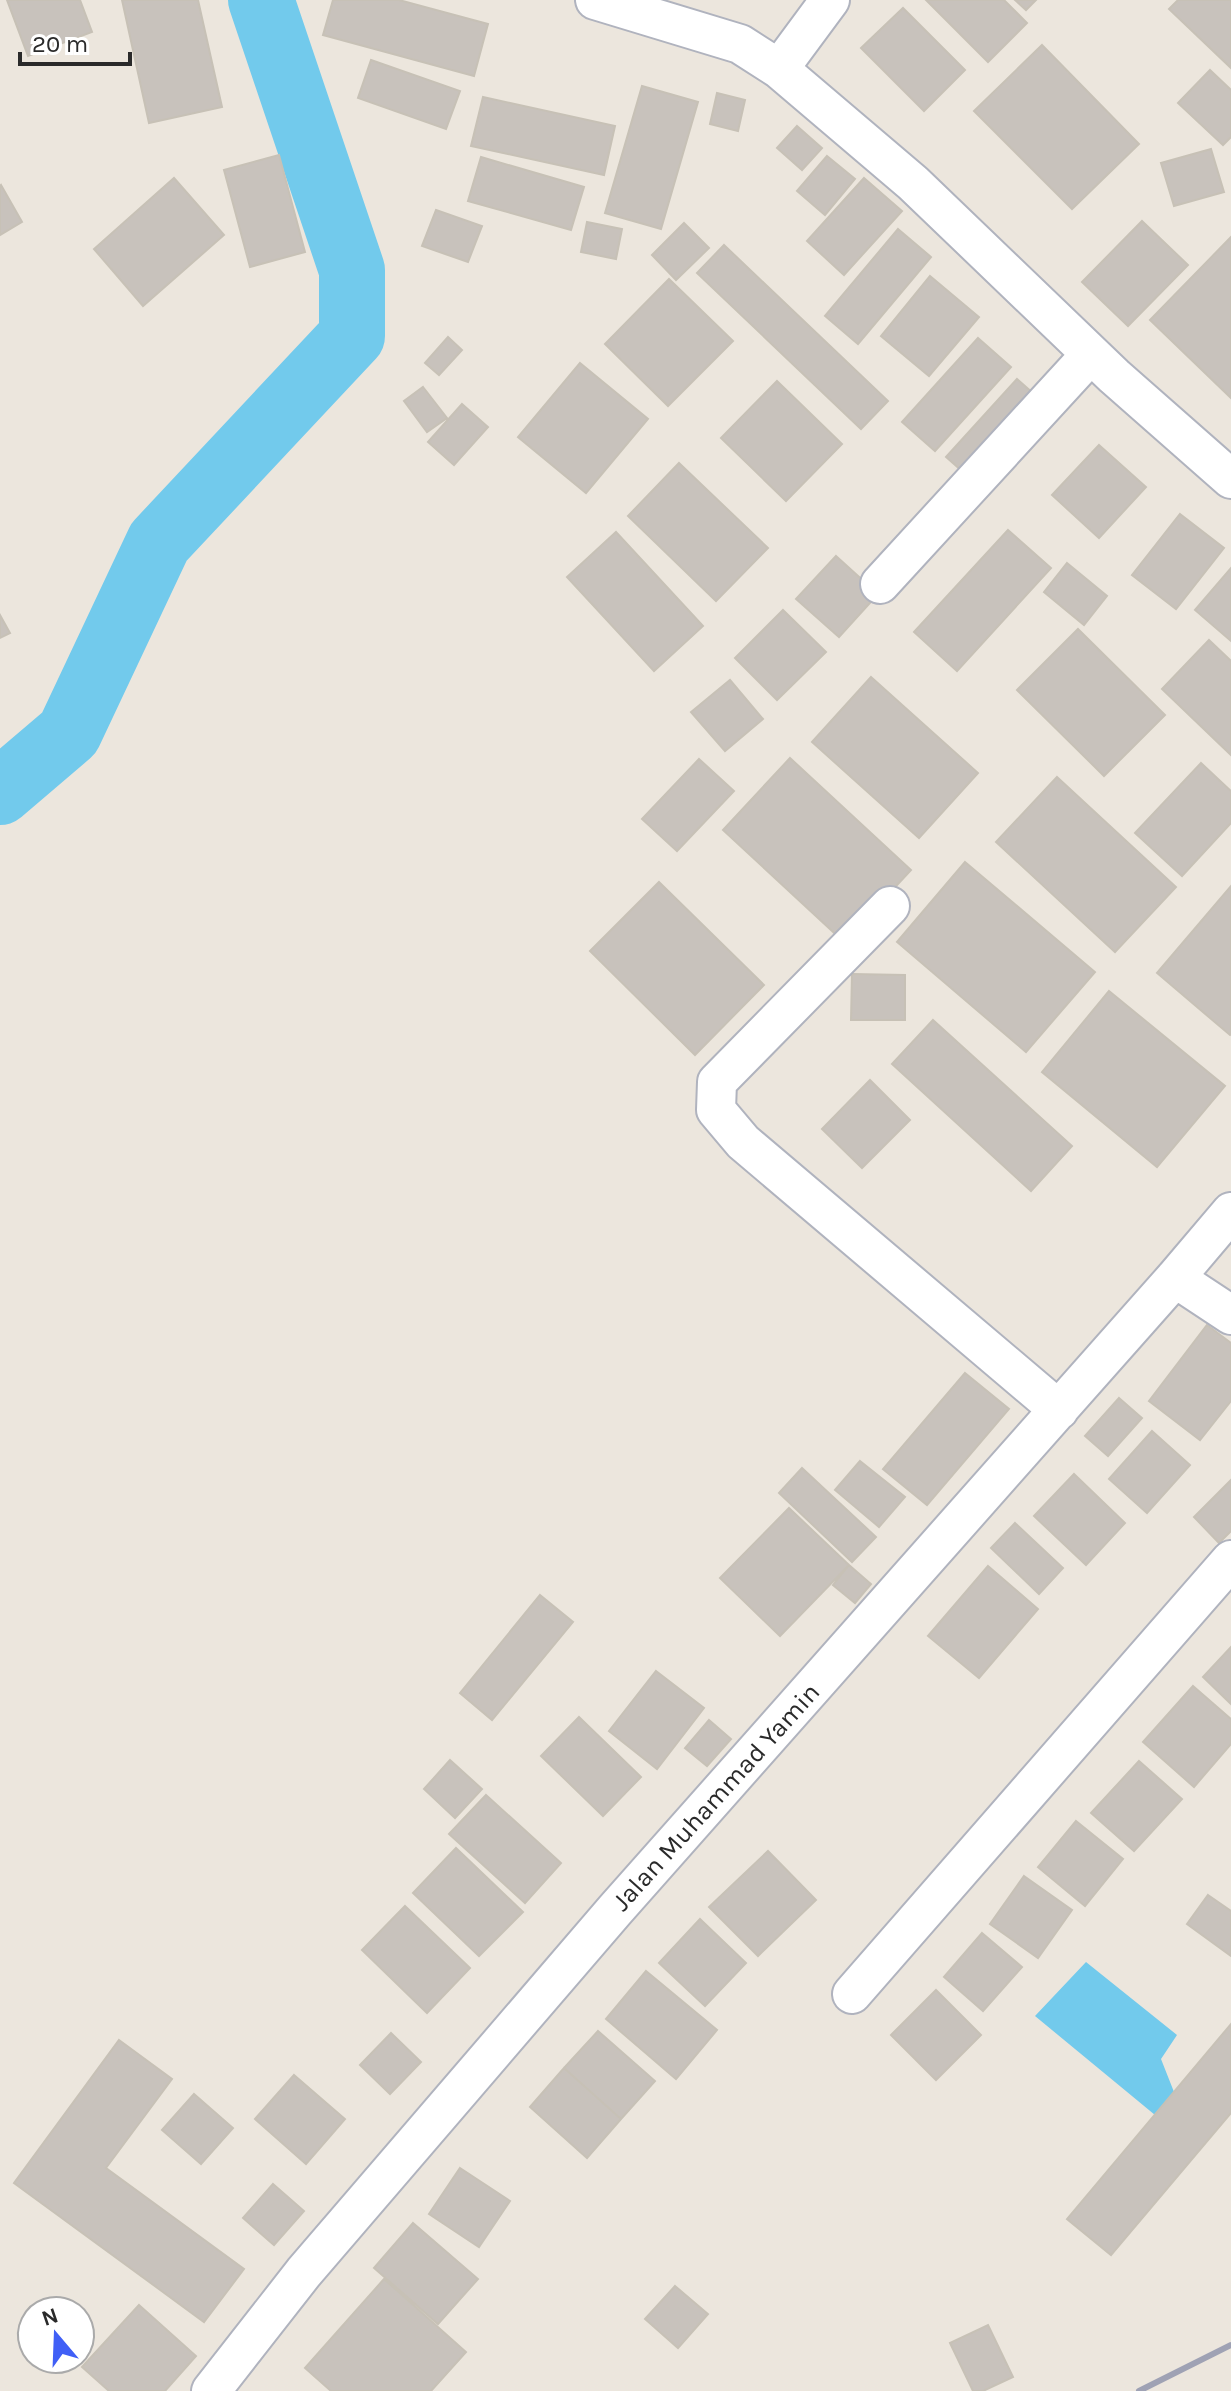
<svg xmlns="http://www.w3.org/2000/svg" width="1231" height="2391" viewBox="0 0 1231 2391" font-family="Karla,sans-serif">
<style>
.water{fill:#72caec}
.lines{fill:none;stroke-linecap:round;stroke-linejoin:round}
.river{stroke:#72caec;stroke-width:66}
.building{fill:#c8c2bc;stroke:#c7c1b6;stroke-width:2}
.minor-casing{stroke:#b0b3be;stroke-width:42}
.minor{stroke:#fff;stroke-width:38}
.rail{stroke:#9fa2b4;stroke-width:6}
.labels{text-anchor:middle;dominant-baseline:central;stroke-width:6;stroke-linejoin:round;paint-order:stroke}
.street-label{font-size:26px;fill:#2a2a2a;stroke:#fff}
</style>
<rect width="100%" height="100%" fill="#ece6dd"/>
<!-- water -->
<path class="water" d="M1086,1962L1177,2035L1161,2059L1174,2092L1155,2115L1035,2016Z"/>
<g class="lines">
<!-- river -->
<path class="river" d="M0,792L69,733L159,542L352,336V270L261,0"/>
</g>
<!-- building -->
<path class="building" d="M7,0H80L92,32L28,56Z
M122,0H198L222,107L149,123Z
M333,0H399L488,24L474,76L323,35Z
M926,0H1004L1027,23L988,62Z
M1015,0H1036L1026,10Z
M1178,0H1231V68L1169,9Z
M903,8L965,70L924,111L861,48Z
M1042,45L1139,144L1072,209L974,111Z
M371,60L460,91L446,129L358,98Z
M1210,70L1231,90V137L1223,145L1178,103Z
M642,86L698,102L661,229L605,213Z
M717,93L745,100L738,131L710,124Z
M483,97L615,126L604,175L471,146Z
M797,126L822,148L802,170L777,148Z
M1211,149L1224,192L1174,206L1161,163Z
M279,155L305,252L250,267L224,170Z
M827,156L855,179L825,215L797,191Z
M481,157L584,187L571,230L468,201Z
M174,178L224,235L143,306L94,249Z
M864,178L902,211L844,275L807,241Z
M1,185L22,222L0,235V186Z
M436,210L482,226L468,262L422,246Z
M1142,221L1188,265L1128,326L1082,282Z
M587,222L622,229L616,259L581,252Z
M684,223L709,248L676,280L652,255Z
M898,229L931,257L858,344L825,316Z
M1231,237V398L1150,320Z
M724,245L888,401L861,429L697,273Z
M930,276L979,317L929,376L881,336Z
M669,279L733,341L668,406L605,344Z
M448,337L462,350L439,375L425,363Z
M978,338L1011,367L935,451L902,422Z
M580,363L648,419L586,493L518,437Z
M1017,379L1042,401L971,479L946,457Z
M777,381L842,444L786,501L721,438Z
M423,387L447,418L427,432L404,401Z
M462,404L488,427L454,465L428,442Z
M1099,445L1146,487L1099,538L1052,495Z
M679,463L768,548L716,601L628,516Z
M1180,514L1224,548L1176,609L1132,575Z
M1008,530L1051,568L957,671L914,632Z
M616,532L703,626L654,671L567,577Z
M836,556L878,594L839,637L796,599Z
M1067,563L1107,596L1084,625L1044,592Z
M1231,568V641L1195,610Z
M783,610L826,652L777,700L735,658Z
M0,615L10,633L0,638Z
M1078,629L1165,715L1104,776L1017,690Z
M1209,640L1231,661V755L1162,689Z
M871,677L978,773L919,838L812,742Z
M730,680L763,719L725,751L691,712Z
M790,758L911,870L844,942L723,830Z
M699,759L734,791L677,851L642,819Z
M1201,763L1231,791V823L1182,876L1135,833Z
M1057,777L1176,887L1115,952L996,842Z
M965,862L1095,972L1026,1052L897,942Z
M659,882L764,985L695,1055L590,951Z
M1231,886V1034L1230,1035L1157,973Z
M852,974L905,975V1020H851Z
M1109,991L1225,1086L1157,1167L1042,1072Z
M933,1020L1072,1146L1031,1191L892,1064Z
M870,1080L910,1120L862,1168L822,1129Z
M1207,1325L1231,1343V1401L1200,1440L1149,1401Z
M965,1373L1009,1409L927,1505L883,1469Z
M1119,1398L1142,1418L1108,1456L1085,1436Z
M1152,1431L1190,1465L1147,1513L1109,1479Z
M860,1461L905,1497L879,1527L835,1490Z
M802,1468L876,1537L852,1562L779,1493Z
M1074,1474L1125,1523L1086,1565L1034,1516Z
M1231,1480V1531L1219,1543L1194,1517Z
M789,1508L849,1565L780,1636L720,1578Z
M1015,1523L1063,1568L1039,1594L991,1548Z
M849,1565L871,1584L855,1603L833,1585Z
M988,1566L1038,1609L979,1678L928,1636Z
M540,1595L573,1622L492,1720L460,1693Z
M1231,1647V1704L1203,1677Z
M656,1671L704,1708L657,1769L609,1731Z
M1193,1686L1231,1719V1744L1194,1787L1143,1742Z
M579,1717L641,1777L603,1816L541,1756Z
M709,1720L731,1739L707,1766L685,1748Z
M450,1760L482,1789L455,1818L424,1789Z
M1139,1761L1182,1799L1134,1851L1091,1813Z
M486,1795L561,1863L525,1903L449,1834Z
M1076,1821L1123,1859L1085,1906L1038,1867Z
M456,1848L523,1912L479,1956L413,1893Z
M768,1851L816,1900L758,1956L709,1907Z
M1024,1876L1072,1910L1038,1958L990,1924Z
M1208,1895L1231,1911V1956L1187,1924Z
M405,1906L470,1968L427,2013L362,1950Z
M700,1919L746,1963L705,2006L659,1963Z
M982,1933L1022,1967L983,2011L944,1977Z
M646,1971L717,2030L676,2079L606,2019Z
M936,1990L981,2035L936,2080L891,2035Z
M1231,2024V2113L1111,2255L1067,2219Z
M598,2031L655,2081L621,2119L564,2068Z
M391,2033L421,2062L390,2094L360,2065Z
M119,2040L172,2079L106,2168L244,2269L204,2322L14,2183Z
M564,2068L621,2119L587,2158L530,2107Z
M294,2075L345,2119L306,2164L255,2119Z
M194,2094L233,2128L201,2164L162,2130Z
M460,2168L510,2201L479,2247L429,2214Z
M273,2184L304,2211L274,2245L243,2218Z
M413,2223L478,2279L438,2324L374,2268Z
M384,2279L466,2352L431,2391H331L305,2368Z
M675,2286L708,2314L678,2348L645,2319Z
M139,2305L196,2356L165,2391H109L82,2367Z
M988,2325L1013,2377L983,2391H973L950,2343Z"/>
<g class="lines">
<!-- minor casing -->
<g class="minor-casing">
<path id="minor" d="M595,0L740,44L779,69L913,183L1114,376L1231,479
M779,69L830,0
M880,584L1091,354
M890,906L717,1082L716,1110L743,1142L1059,1410
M1175,1278L1231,1315
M852,1994L1231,1560
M211,2391L304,2272L615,1910L1175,1278L1231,1212"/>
</g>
<!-- minor -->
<use href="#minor" class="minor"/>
<!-- rail -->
<path class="rail" d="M1139,2391L1231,2345"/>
</g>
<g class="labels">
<!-- street labels -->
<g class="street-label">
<text transform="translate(716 1797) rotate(-48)">Jalan Muhammad Yamin</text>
</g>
</g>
<!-- north arrow -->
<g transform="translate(56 2335) rotate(341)"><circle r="38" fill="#ffffff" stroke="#aaaaaa" stroke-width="2"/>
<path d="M0-6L14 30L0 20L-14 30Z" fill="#405ff6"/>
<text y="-12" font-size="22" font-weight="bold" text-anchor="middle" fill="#2a2a2a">N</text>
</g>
<!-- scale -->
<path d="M20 52v12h110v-12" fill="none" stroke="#2a2a2a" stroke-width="4"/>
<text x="32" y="52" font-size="24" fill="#2a2a2a" stroke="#ffffff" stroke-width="6" paint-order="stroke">20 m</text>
</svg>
